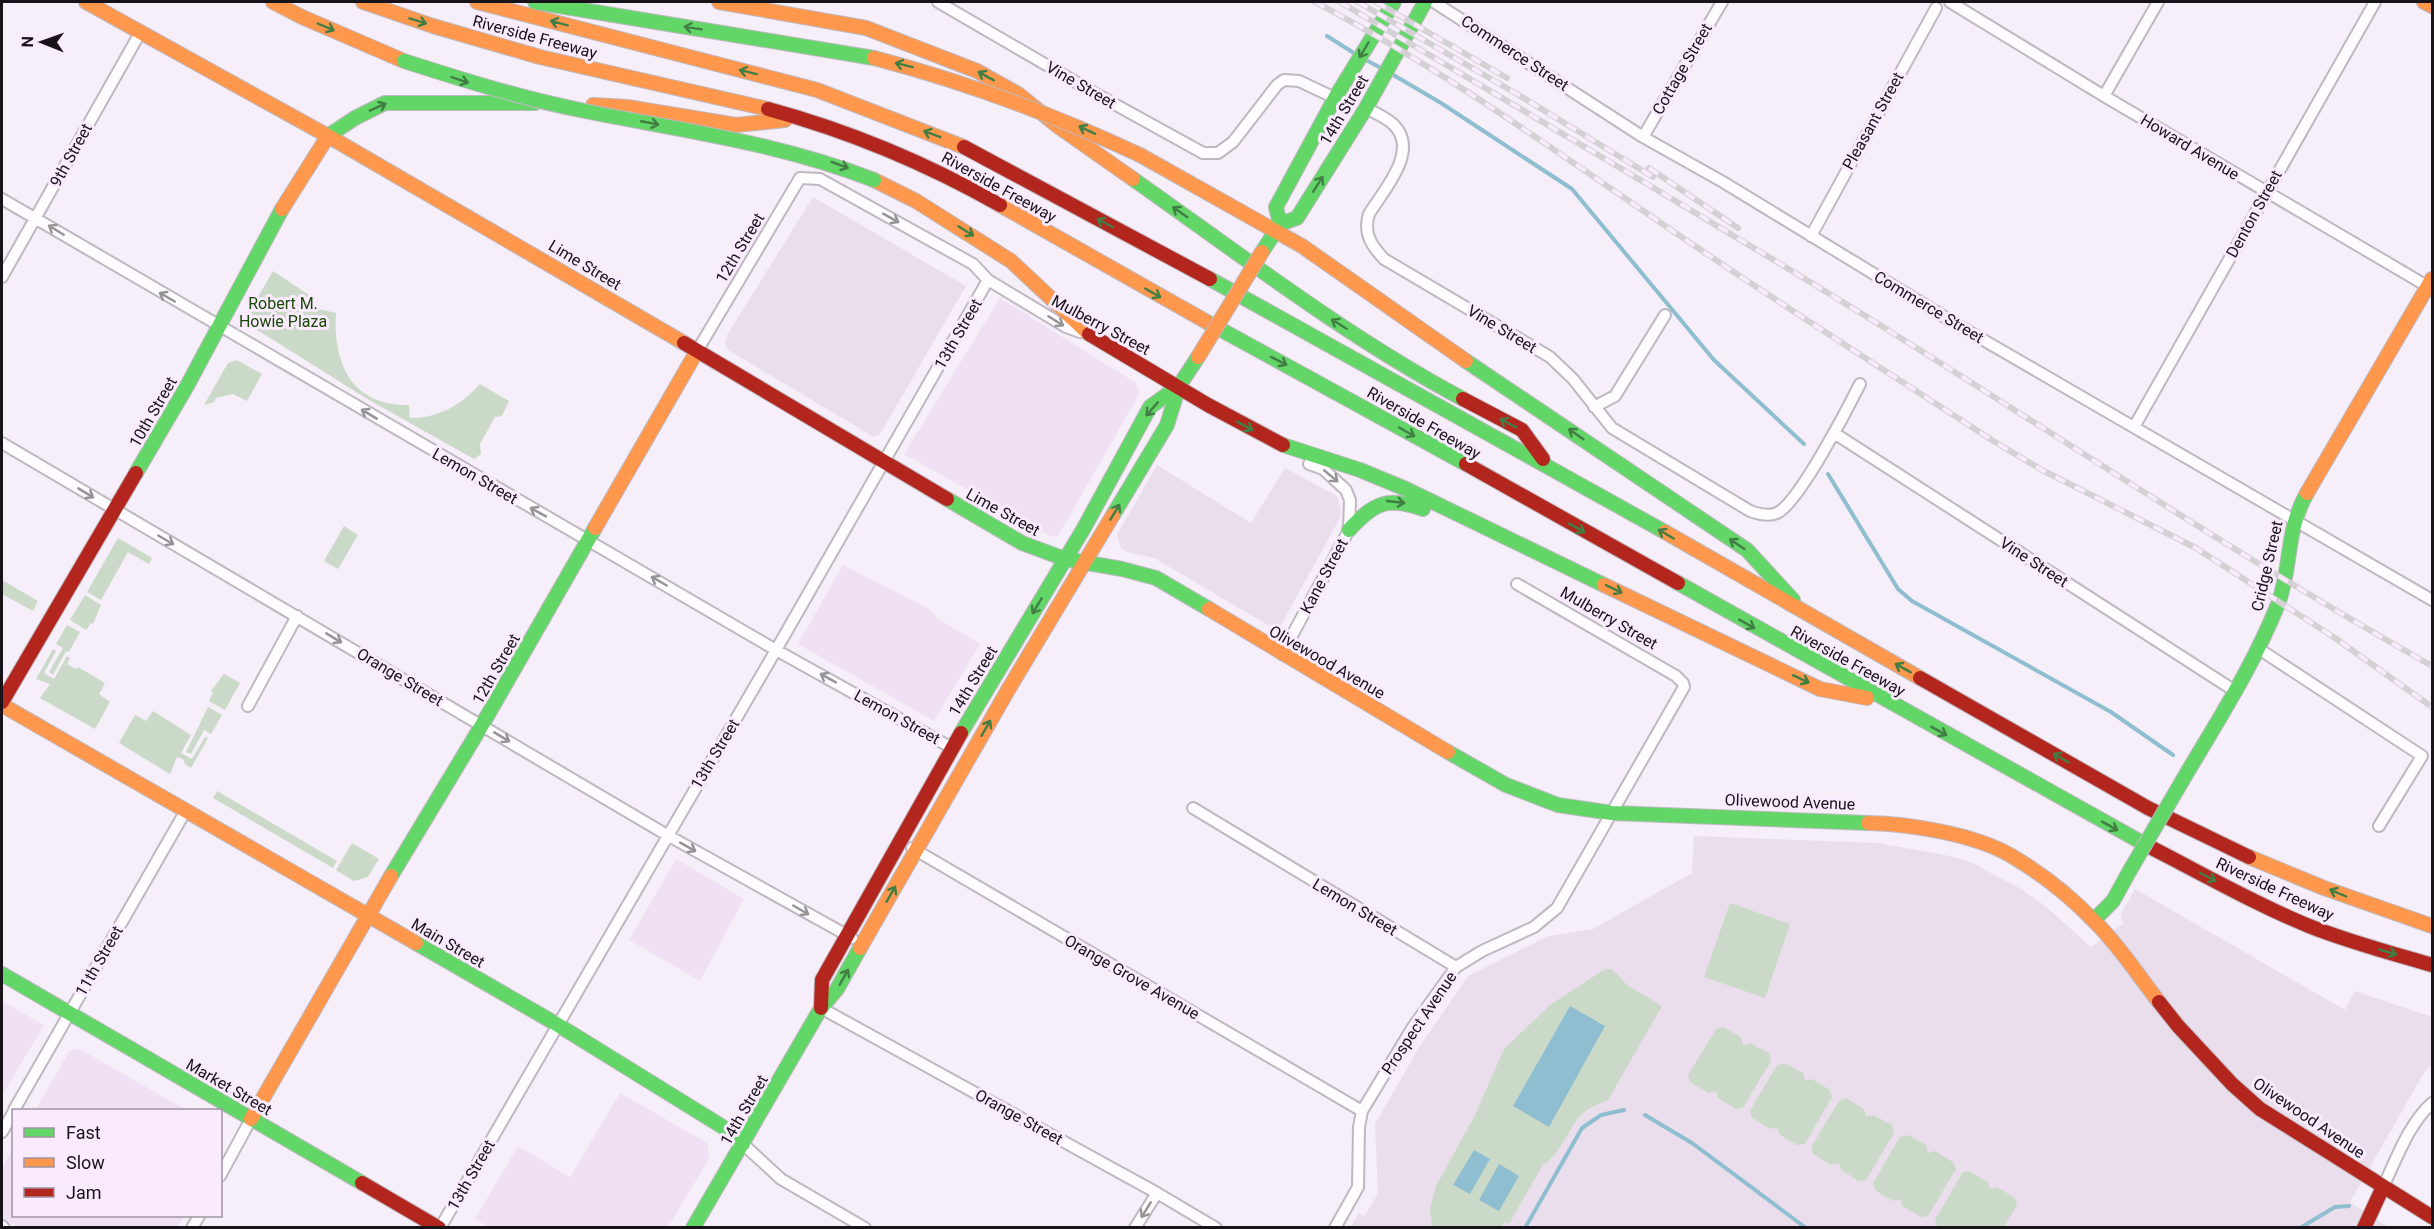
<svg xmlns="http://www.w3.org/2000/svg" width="2434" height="1229" viewBox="0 0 2434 1229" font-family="Roboto,sans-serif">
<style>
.built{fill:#efe1f3}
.education{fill:#eadeec}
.green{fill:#cbdac8}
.water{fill:#8ebecf}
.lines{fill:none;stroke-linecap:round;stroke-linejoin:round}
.stream{stroke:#8ebecf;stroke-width:4}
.street-casing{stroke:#beb8c0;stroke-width:14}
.fast-casing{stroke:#beb8c0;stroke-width:16}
.slow-casing{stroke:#beb8c0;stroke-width:16}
.jam-casing{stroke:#beb8c0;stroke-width:16}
.street{stroke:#fefcfe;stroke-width:10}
.fast{stroke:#63d668;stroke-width:14}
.slow{stroke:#ff974d;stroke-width:14}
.jam{stroke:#b3261e;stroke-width:14}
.rail-casing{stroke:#d4d1d4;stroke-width:6}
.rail{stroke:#f9eafd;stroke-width:4;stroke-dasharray:11;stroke-linecap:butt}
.fast-bridge-casing{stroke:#beb8c0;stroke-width:16;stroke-linecap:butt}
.slow-bridge-casing{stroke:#beb8c0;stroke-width:16;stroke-linecap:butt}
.fast-bridge{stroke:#63d668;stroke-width:14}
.slow-bridge{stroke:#ff974d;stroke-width:14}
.oneway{stroke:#417e44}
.oneway2{stroke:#969397}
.labels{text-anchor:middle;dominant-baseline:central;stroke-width:6;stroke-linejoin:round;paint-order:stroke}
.street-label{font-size:16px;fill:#181319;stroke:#f9eafd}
.park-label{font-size:16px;fill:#184805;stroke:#f9eafd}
</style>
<rect width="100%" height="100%" fill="#f6eef9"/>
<!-- built -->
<path class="built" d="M1000,298L1136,383L1139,392L1137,398L1058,536L1055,537L1048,535L904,454Z
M843,565L929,609L937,618L980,644L934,721L798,644Z
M676,859L744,899L700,981L629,940Z
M2,1001L44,1025L2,1096Z
M80,1049L186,1110H35L70,1050Z
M620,1093L707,1143L709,1159L668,1227L490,1228L475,1219L518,1146L570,1177Z
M13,1148L14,1216H184L177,1227H17L2,1219V1169Z"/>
<!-- education -->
<path class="education" d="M813,197L966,286L880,434L874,437L728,350L725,343L727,335Z
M1157,465L1251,523L1285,468L1337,496L1341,509L1340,518L1281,625H1268L1154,558L1127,552L1121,548L1117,535Z
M1694,836L1877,843L1945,855L1970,862L2021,889L2044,905L2091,947L2124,923L2121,919L2122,912L2135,889L2345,1010L2355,991L2432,1017V1064L2425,1071L2350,1202L2388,1227L1350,1228L1359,1213L1364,1216L1378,1194L1375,1124L1420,1046L1468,976L1549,936L1593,929L1692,873Z"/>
<!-- green -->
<path class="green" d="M273,271L315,299L314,308L336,313C333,363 351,406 409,405L410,418C439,418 461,405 480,384L509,401L502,416L495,417L480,444L481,454L474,459L369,400L251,326V309Z
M237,360L262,374L247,401L233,394L216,398L214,402L204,405L228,363Z
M344,526L358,535L338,569L324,561Z
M118,538L152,558L149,564L128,552L101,600L87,592Z
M2,580L38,601L33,611L2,594Z
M85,595L101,605L93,624L91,623L86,630L70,620Z
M67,625L80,632L69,652L66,651L53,675L49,672L63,648L56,644Z
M53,649L56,651L44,673L54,679L67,656L70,658L67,664L76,669L78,667L105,683L99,694L110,702L95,729L40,698L50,684L36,679Z
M224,674L240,683L225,710L209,701L213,692L211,691Z
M208,707L222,715L211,734L204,730L191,754L186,752Z
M153,711L191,735L181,753L192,759L205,737L208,738L191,768L185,764L183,759L177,757L170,774L119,743L135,715L146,721Z
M217,791L337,861L333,868L213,798Z
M352,843L379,859L368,877L354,881L336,870Z
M1730,903L1790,924L1765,998L1704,977Z
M1605,969H1612L1627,985L1662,1006L1608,1100L1588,1109L1577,1119L1559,1149L1546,1164L1544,1163L1509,1224L1504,1222L1501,1228H1432L1430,1208L1436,1186L1474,1117L1504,1049L1550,1005Z
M1723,1027L1741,1037L1743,1045L1750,1043L1769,1053L1771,1061L1743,1108L1736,1109L1718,1098L1716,1091L1708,1093L1690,1082L1688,1075L1716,1029Z
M1784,1063L1803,1073L1805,1081L1812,1079L1830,1090L1832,1097L1805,1144L1797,1145L1779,1134L1777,1127L1770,1129L1752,1118L1750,1111L1777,1065Z
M1846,1098L1864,1109L1866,1117L1873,1115L1892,1125L1894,1133L1866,1180L1859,1181L1841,1170L1839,1163L1831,1165L1813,1154L1811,1147L1839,1101Z
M1908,1135L1926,1145L1928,1153L1935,1151L1953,1162L1956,1169L1928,1216L1921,1217L1902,1206L1901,1199L1893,1201L1875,1190L1873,1183L1900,1137Z
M1969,1171L1988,1182L1990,1189L1997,1187L2015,1198L2017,1205L2004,1227L1937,1226L1935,1220L1962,1173Z"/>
<!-- water -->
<path class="water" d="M1570,1006L1605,1026L1549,1127L1513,1106Z
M1474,1150L1490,1159L1470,1194L1453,1185Z
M1499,1164L1519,1176L1499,1211L1479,1200Z"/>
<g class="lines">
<!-- stream -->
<path class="stream" d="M1327,36L1357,55
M1366,60L1381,68
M1390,73L1441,103L1572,189L1714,360L1804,444
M1828,474L1898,589L1912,601L2111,712L2173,755
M1645,1115L1692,1143L1806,1228
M1525,1228L1582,1128L1601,1115L1624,1110
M2300,1228L2335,1207L2349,1206"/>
<!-- street casing -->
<g class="street-casing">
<path id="street" d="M938,2L1098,95L1203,153H1218L1233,142L1277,85L1284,80L1299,81L1335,98
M1434,2L1643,137L1723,182L1961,327L2432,600
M1950,2L2104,96L2432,289
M2104,96L2158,2
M1366,108C1375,113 1387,118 1394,125C1420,151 1383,191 1369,214C1363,233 1371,245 1384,259L1550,357L1573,379L1612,428L1750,511C1758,514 1768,517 1777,513C1798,504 1848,408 1860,384
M1643,137L1722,2
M2,199L776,650L952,748
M1811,236L1936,8
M2,277L140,33
M697,351L800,178L820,179L973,264L988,280L1066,327L1080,332
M1594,407L1615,396L1665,315
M2134,427L2375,2
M1834,433L2235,691
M2,443L667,835L852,938
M2259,649L2422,756L2379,826
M1282,654L1349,530L1350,500L1346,490L1323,469L1309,464
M248,706L297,616
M1193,808L1456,967
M912,848L1362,1111
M821,1008L1157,1193L1216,1228
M14,1110L185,812
M2,1132L14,1111
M743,1144L781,1179L865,1228
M220,1176L251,1119
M2383,1187C2396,1160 2409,1123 2432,1103
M2,1226L4,1228
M192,1228L199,1216
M440,1228L776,650L988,280
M1135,1228L1157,1193
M1335,1228L1358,1187L1359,1127L1362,1111L1413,1027L1456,967L1482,951L1534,927L1557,908L1684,687L1683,683L1676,676L1517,584"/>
</g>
<!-- fast casing -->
<g class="fast-casing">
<path id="fast" d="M535,2L874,58
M328,136L355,118L385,103H535
M1133,179C1241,255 1347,337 1463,399
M1280,224L1297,218L1366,108L1425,2
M1262,252L1280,224L1276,207L1335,98L1394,2
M1210,279L1665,532
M1207,322L1466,464
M1466,361L1747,550L1793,600
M1283,445L1360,470L1406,489L1604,585
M136,473L187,386L282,209
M947,499L1022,543L1065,559L1122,569L1156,578L1209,609
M1113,515L1167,425L1179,386L1198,357
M1349,530C1374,503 1387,496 1423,509
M1678,583L2148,846
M961,733L1084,528L1150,407L1179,386
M1448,752L1506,785L1558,805L1612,813L1868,823
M2181,783C2215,725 2253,667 2278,604C2292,567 2285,532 2307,493
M391,876L482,725L595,528
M2094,920L2113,901L2129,872
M416,943L558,1025L723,1127L743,1144
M2,974L362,1183
M693,1228L821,1008L837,989L860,948"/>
</g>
<!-- slow casing -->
<g class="slow-casing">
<path id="slow" d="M86,2L328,136
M273,2L302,17L404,61
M363,2L433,26L540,57L768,109
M477,2L817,90L964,147
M719,2L866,28L977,71L1018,94L1059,127L1133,179
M2424,2L2432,6
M593,105L627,107L736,125L785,120
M1140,155L1302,246L1466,361
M874,180L916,201L1011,261L1089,334
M1000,205L1207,322
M282,209L328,136L684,343
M2307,493L2432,279
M595,528L697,351
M1665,532L1920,678
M1604,585L1820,689L1867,698
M1209,609L1448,752
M2,705L416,943
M1868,823C1910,824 1973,834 2010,855C2039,872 2070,896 2093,920C2118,944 2138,975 2159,1002
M2249,857L2324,888L2432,926
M860,948L1008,690L1113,515
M251,1119L391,876"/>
</g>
<!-- jam casing -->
<g class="jam-casing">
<path id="jam" d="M768,109C849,131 926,163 1000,205
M964,147L1210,279
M1089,334L1208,405L1283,445
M684,343L947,499
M1463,399L1522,430L1543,459
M1466,464L1678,583
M1920,678L2148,808L2249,857
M2,702L136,473
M2148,846C2201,873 2253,903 2309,926C2349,942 2391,953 2432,965
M2159,1002L2178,1026L2232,1084L2260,1109L2432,1217
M821,1008L822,980L961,733
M362,1183L439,1228
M2364,1228L2383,1187"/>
</g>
<!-- street -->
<use href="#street" class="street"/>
<!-- fast -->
<use href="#fast" class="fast"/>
<!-- slow -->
<use href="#slow" class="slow"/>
<!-- jam -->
<use href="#jam" class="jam"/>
<!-- rail casing -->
<g class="rail-casing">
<path id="rail" d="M1315,2C1445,70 1565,158 1686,240C1788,309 1892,375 1995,442L2042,470L2196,548L2335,638L2432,707
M1340,2C1518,108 1698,212 1875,322C2060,437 2242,559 2432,666
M1358,2L1512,91L1653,177
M1376,2L1507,78
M1649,168L1738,228"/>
</g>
<!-- rail -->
<use href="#rail" class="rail"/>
<!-- fast-bridge casing -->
<g class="fast-bridge-casing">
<path id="fast-bridge" d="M404,61C463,80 524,99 585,111C684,131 779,143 874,180
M2129,872L2181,783"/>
</g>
<!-- slow-bridge casing -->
<g class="slow-bridge-casing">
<path id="slow-bridge" d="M874,58C966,82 1054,115 1140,155
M1198,357L1262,252"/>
</g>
<!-- fast-bridge -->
<use href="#fast-bridge" class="fast-bridge"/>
<!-- slow-bridge -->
<use href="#slow-bridge" class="slow-bridge"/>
</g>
<!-- one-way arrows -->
<defs><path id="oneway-shaft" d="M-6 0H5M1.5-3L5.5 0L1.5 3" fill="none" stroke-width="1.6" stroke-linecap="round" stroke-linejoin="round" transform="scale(1.5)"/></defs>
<g class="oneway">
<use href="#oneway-shaft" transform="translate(418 21) rotate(17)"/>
<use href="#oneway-shaft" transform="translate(559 23) rotate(-165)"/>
<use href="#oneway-shaft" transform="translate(326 27) rotate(23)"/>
<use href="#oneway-shaft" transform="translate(693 28) rotate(-171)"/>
<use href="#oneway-shaft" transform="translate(1364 50) rotate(121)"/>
<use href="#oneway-shaft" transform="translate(904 65) rotate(-166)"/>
<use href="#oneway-shaft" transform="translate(748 72) rotate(-166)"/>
<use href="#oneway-shaft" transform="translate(986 76) rotate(-151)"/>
<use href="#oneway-shaft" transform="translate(460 80) rotate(19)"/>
<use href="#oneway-shaft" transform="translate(378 107) rotate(-24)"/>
<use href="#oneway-shaft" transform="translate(650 123) rotate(11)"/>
<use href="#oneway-shaft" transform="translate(1087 130) rotate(-155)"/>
<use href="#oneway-shaft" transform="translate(932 134) rotate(-159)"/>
<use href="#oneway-shaft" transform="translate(840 165) rotate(20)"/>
<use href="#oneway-shaft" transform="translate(1318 184) rotate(-58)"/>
<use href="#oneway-shaft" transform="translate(1180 212) rotate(-145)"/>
<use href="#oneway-shaft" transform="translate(1105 223) rotate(-152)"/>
<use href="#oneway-shaft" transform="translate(966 231) rotate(32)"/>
<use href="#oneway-shaft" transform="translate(1153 293) rotate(30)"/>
<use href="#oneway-shaft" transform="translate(1339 324) rotate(-148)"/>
<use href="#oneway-shaft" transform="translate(1279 361) rotate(27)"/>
<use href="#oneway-shaft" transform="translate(1152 409) rotate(131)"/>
<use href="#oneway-shaft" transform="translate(1508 423) rotate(-152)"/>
<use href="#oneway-shaft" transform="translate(1245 426) rotate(29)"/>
<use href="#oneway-shaft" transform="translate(1407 432) rotate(30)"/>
<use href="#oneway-shaft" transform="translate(1576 434) rotate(-145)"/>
<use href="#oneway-shaft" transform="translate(1396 502) rotate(6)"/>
<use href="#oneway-shaft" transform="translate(1115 512) rotate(-59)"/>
<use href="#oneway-shaft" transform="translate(1577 528) rotate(29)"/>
<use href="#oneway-shaft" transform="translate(1666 534) rotate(-150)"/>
<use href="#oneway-shaft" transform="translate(1737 544) rotate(-146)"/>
<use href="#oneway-shaft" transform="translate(1614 589) rotate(26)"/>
<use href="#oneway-shaft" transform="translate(1037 606) rotate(121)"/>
<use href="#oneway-shaft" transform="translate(1747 624) rotate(29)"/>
<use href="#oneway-shaft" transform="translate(1903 668) rotate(-151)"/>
<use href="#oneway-shaft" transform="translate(1801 679) rotate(25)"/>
<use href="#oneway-shaft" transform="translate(986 728) rotate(-60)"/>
<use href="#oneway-shaft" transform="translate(1939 731) rotate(29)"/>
<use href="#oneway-shaft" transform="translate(2061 758) rotate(-150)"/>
<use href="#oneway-shaft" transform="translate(2110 826) rotate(29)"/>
<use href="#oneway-shaft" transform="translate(2208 877) rotate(28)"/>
<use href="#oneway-shaft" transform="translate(2338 893) rotate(-157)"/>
<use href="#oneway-shaft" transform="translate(891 894) rotate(-60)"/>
<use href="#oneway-shaft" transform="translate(2388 952) rotate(16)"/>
<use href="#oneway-shaft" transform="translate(844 977) rotate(-61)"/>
</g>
<g class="oneway2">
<use href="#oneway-shaft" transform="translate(891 218) rotate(29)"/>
<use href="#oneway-shaft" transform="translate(56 230) rotate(-148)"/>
<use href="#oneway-shaft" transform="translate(167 297) rotate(-150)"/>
<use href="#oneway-shaft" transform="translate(1056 321) rotate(32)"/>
<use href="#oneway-shaft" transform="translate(369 414) rotate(-149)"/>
<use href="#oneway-shaft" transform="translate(1331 476) rotate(40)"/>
<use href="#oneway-shaft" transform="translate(86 493) rotate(31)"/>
<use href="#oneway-shaft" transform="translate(538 512) rotate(-151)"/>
<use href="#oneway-shaft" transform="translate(166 540) rotate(30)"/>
<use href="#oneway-shaft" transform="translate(659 581) rotate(-150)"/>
<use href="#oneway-shaft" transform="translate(334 638) rotate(31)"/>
<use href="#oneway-shaft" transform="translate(828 678) rotate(-151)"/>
<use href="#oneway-shaft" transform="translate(502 737) rotate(31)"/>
<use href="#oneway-shaft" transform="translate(688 847) rotate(29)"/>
<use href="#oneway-shaft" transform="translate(801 910) rotate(30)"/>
<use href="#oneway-shaft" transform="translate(1146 1210) rotate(122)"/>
</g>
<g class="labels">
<!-- street labels -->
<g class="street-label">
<text transform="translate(535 37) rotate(15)">Riverside Freeway</text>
<text transform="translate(1515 53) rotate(33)">Commerce Street</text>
<text transform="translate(1682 69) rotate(-60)">Cottage Street</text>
<text transform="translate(1081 85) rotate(30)">Vine Street</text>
<text transform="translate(1344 110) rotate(-59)">14th Street</text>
<text transform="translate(1873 121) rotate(-61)">Pleasant Street</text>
<text transform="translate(2190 147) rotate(31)">Howard Avenue</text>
<text transform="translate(71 155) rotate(-61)">9th Street</text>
<text transform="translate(999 187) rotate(29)">Riverside Freeway</text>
<text transform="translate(2254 214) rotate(-61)">Denton Street</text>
<text transform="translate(740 248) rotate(-59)">12th Street</text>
<text transform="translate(585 265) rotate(31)">Lime Street</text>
<text transform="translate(1929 307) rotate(31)">Commerce Street</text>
<text transform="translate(1101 325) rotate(28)">Mulberry Street</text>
<text transform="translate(1502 329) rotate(31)">Vine Street</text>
<text transform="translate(958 334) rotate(-60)">13th Street</text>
<text transform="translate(153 412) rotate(-60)">10th Street</text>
<text transform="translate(1424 423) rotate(30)">Riverside Freeway</text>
<text transform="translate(475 476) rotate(30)">Lemon Street</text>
<text transform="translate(1003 512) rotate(29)">Lime Street</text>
<text transform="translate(2034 562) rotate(33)">Vine Street</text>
<text transform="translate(2267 566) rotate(-77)">Cridge Street</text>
<text transform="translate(1324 576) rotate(-62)">Kane Street</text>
<text transform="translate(1609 618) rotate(30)">Mulberry Street</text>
<text transform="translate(1848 661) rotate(29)">Riverside Freeway</text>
<text transform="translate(1327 662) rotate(30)">Olivewood Avenue</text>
<text transform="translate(496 669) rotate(-60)">12th Street</text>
<text transform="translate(400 677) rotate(31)">Orange Street</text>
<text transform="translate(973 681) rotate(-59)">14th Street</text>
<text transform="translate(897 717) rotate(29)">Lemon Street</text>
<text transform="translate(715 754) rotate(-59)">13th Street</text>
<text transform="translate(1790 802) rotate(2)">Olivewood Avenue</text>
<text transform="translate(2275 889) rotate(25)">Riverside Freeway</text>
<text transform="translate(1355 907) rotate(31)">Lemon Street</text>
<text transform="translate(448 943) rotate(30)">Main Street</text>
<text transform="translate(99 961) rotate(-60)">11th Street</text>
<text transform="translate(1132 977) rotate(30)">Orange Grove Avenue</text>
<text transform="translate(1419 1023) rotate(-56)">Prospect Avenue</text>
<text transform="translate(229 1087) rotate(30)">Market Street</text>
<text transform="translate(744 1110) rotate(-60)">14th Street</text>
<text transform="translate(1019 1117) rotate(29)">Orange Street</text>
<text transform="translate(2309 1118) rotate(34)">Olivewood Avenue</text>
<text transform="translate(471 1175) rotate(-60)">13th Street</text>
</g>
<!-- park labels -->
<g class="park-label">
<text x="283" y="303">Robert M.<tspan x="283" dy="18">Howie Plaza</tspan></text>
</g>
</g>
<!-- border -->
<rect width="2434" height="1229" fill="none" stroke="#181319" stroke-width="6"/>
<!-- legend -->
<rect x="12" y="1109" width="210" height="108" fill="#f9eafd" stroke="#9f94a2" stroke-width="1.5"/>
<rect x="24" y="1128" width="30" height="9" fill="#63d668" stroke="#9f94a2" stroke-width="1.5"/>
<text x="66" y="1139" font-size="18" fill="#181319">Fast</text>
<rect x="24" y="1158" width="30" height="9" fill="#ff974d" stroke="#9f94a2" stroke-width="1.5"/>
<text x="66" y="1169" font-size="18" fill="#181319">Slow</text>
<rect x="24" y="1188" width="30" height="9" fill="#b3261e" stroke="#9f94a2" stroke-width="1.5"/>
<text x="66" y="1199" font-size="18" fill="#181319">Jam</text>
<!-- north arrow -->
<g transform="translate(42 42) rotate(271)" stroke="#f9eafd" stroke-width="4.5" paint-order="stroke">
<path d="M0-4.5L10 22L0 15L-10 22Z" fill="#181319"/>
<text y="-9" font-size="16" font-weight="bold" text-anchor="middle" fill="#181319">N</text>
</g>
</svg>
